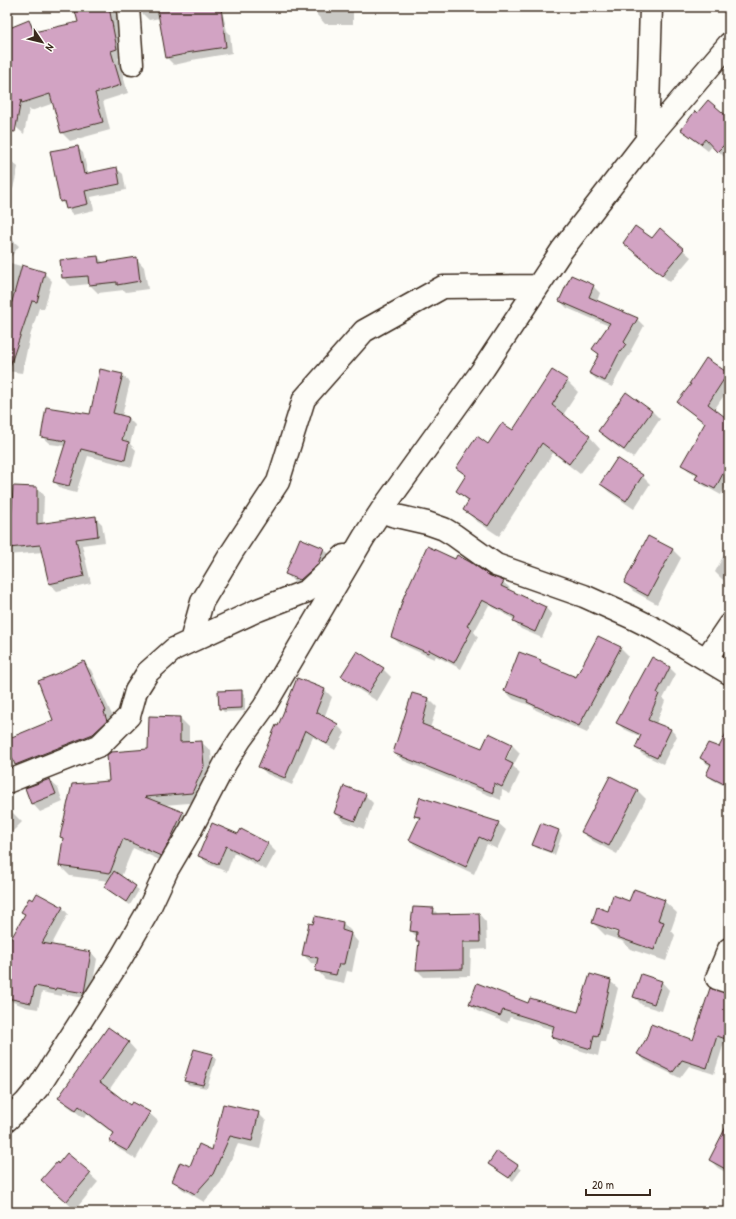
<svg xmlns="http://www.w3.org/2000/svg" width="736" height="1219" viewBox="0 0 736 1219" font-family="'Patrick Hand',sans-serif">
<style>
.shadow{fill:#0003;fill-rule:evenodd}
.building{fill:#d2a3c3;stroke:#3b2a1e}
.lines{fill:none;stroke-linecap:round;stroke-linejoin:round}
.minor-casing{stroke:#3b2a1e;stroke-width:25}
.minor{stroke:#fdfcf7;stroke-width:22}
</style>
<rect width="100%" height="100%" fill="#fdfcf7"/>
<filter id="ink" filterUnits="userSpaceOnUse"><feTurbulence type="fractalNoise" baseFrequency=".025" numOctaves="2"/><feDisplacementMap in="SourceGraphic" scale="8" xChannelSelector="R" yChannelSelector="G"/><feConvolveMatrix kernelMatrix="1 2 1 2 8 2 1 2 1" color-interpolation-filters="sRGB"/></filter>
<g filter="url(#ink)">
<!-- shadow -->
<path class="shadow" d="M75,7H123L125,57L118,58L128,93L103,101L110,130L70,141L62,133L54,103L31,111L29,109L24,134L17,128L7,96V30L29,21L37,29L38,32L80,22Z
M141,7H221L227,31L230,34L232,53L192,60V61L174,65L167,58L160,18L149,20L142,13Z
M317,7H353V24H325L317,15Z
M698,115L729,119V155L725,158L713,145L708,151L690,137L682,129Z
M77,147L83,153L88,174L116,168L123,174L126,190L91,197L94,210L73,215L61,201Z
M7,159H9L18,167L13,189L7,188Z
M7,235L19,246L7,262L44,273L52,281L44,309L39,308L30,336L22,373L7,371Z
M652,239L683,250L691,257L670,282L632,250Z
M98,257L104,263L136,258L144,267L148,289L126,292L124,290L98,293L89,284L71,286L63,278Z
M593,286L600,293L597,301L637,319L644,326L631,350L632,351L625,362L612,387L597,380L590,373L599,355L593,349L609,326L567,308L560,301Z
M553,371L567,381L578,392L563,415L590,437L600,448L580,474L553,453L499,536L475,520L464,509L469,502L457,491L466,477L457,468L489,445L513,432Z
M727,373L729,375V388L714,410L729,422V481L721,495L703,485L696,479L698,476L689,471L682,464L705,424L685,408L678,402Z
M122,375L130,382L122,416L128,418L135,425L130,444L136,450L132,467L88,456L76,493L61,489L54,481L65,446L50,444L42,437L91,415Z
M652,411L660,419L633,458L607,439L599,431Z
M642,476L650,484L634,509L609,492L601,484Z
M14,487L37,488L44,495L43,524L95,517L102,524L105,542L82,545L91,583L57,591L50,584L43,552L7,555V494H14Z
M729,538V583L722,579L715,572L728,547L725,544Z
M301,539L324,549L332,557L309,588L294,582L286,573Z
M672,549L681,558L657,604L633,591L625,583Z
M488,576L503,582L510,588L508,591L546,608L552,615L542,638L521,629L514,622L515,620L489,605L474,632L478,637L461,669L436,656L434,659L399,643L392,637Z
M620,648L628,656L587,733L536,710L532,706L513,699L505,691L540,661L544,665L577,678Z
M83,662L91,670L114,719V729L24,773L17,765L18,764L14,760L7,740L54,721Z
M670,668L676,674L663,699L665,701L656,724L671,730L677,736L663,764L642,754L636,748L641,737L624,729L617,723Z
M383,669L391,677L377,701L351,685L343,676Z
M325,690L332,697L324,718L337,725L345,733L335,750L313,737L292,785L267,774L260,767L279,727Z
M241,691L245,695V711L224,712L220,708Z
M412,694L429,699L437,707L430,728L482,749L489,734L512,745L520,753L513,766L520,773L510,794L502,790L501,800L402,760L394,752ZM510,747H512L504,765L502,764Z
M180,718L189,727V742H201L211,751L213,776L201,802L164,805L183,813L192,822L171,865L133,848L121,877L139,890L130,905L109,891L105,887L109,881L70,876L60,866L64,839L61,836L110,782L149,750Z
M729,728V788L713,780L707,774L711,766L707,764L701,758L720,749Z
M49,780L58,788L63,802L40,812L32,803Z
M638,791L646,799L617,854L591,840L582,832Z
M365,795L373,803L364,829L343,821L335,812Z
M7,807L22,822L10,834L7,831Z
M415,816L498,823L506,830L497,849L487,844L474,874L417,847L410,840L420,820Z
M241,830L268,844L276,852L266,870L234,853L227,872L208,864L199,856L239,835Z
M558,831L562,835L555,855L537,848L533,844Z
M28,899L33,902L62,907L68,914L51,946L91,952L97,959L90,999L62,994V996L42,992L38,1009L26,1007L13,1002L7,996V991L26,914L25,913Z
M664,901L677,913L671,930L675,935L666,961L630,949L622,941L605,935L593,923L608,912L630,902ZM606,927L623,933L622,935L606,929Z
M433,909L439,915L479,914L486,922L487,949L471,950L470,976L424,977L417,970L420,943L417,941V937L411,931Z
M316,917L343,923L351,931V934L358,942L352,972L347,971L344,983L325,979L317,970L318,964L311,963L303,954Z
M610,981L618,988L605,1042H601L598,1056L559,1044L552,1037L554,1030L510,1017L507,1023L477,1011L470,1004L579,1013Z
M661,981L669,990L662,1011L642,1005L634,997Z
M729,995V1044L724,1043L714,1074L689,1066L680,1078L645,1061L639,1054L694,1041Z
M128,1042L136,1051L109,1090L130,1106L132,1103L149,1113L158,1121L136,1159L119,1149L110,1140L114,1134L87,1114L84,1118L68,1106L59,1097Z
M213,1055L216,1059L207,1088L189,1085L185,1081Z
M223,1105L258,1113L266,1121L260,1149L238,1144L221,1182L204,1202L182,1189L174,1181L190,1167L213,1151Z
M729,1134V1174L718,1168L710,1160Z
M67,1154L98,1182L75,1210L42,1180L58,1165Z
M490,1164L517,1166L521,1170L513,1181Z"/>
<!-- building -->
<path class="building" d="M74,7H109L117,49L111,51L121,85L95,93L103,122L61,133L50,94L22,103L21,100L15,132L7,131V29L29,20L34,32L78,22Z
M157,7H221L226,47L186,53V54L166,58Z
M708,100L729,118V140L717,152L705,139L701,144L681,130L695,111L697,113Z
M78,146L84,174L117,167L120,184L85,191L88,204L66,209L64,201L60,202L50,151Z
M635,226L652,238L660,228L684,249L662,275L623,243Z
M98,256L99,263L137,257L140,281L117,285V282L89,285L88,276L62,278L60,260Z
M22,265L45,272L37,302L32,301L10,366L7,365V305H11Z
M571,275L594,285L589,297L638,318L624,342L626,344L618,355L605,381L589,373L599,354L592,349L610,323L559,301Z
M706,358L728,373L708,404L729,420V462L715,489L695,479L698,474L681,465L705,423L677,402L691,384H689Z
M100,369L123,374L113,413L128,417L122,440L129,442L125,460L81,449L69,486L53,482L66,441L41,437L46,407L90,414Z
M552,370L568,380L552,405L590,436L569,464L542,443L488,526L463,510L469,500L456,491L466,475L456,468L477,436L488,444L502,423L513,430Z
M626,392L652,411L624,450L598,431Z
M617,458L643,475L626,501L600,484Z
M13,486L37,487V524L96,516L98,536L76,539L84,576L49,584L40,545L8,548L7,523H11Z
M648,536L673,549L648,596L624,583Z
M300,538L324,548L318,564L300,580L285,574Z
M427,546L455,559L457,555L470,562L489,575L504,581L501,586L546,607L535,632L513,622L515,617L482,600L467,626L472,629L454,663L429,650L428,653L391,637L404,596Z
M598,636L621,647L579,726L527,702L528,700L504,691L519,652L541,660L540,662L576,677Z
M357,651L384,668L368,693L341,676Z
M652,657L670,667L657,693L659,694L648,720L671,729L657,758L635,748L641,735L616,723Z
M84,661L106,711L104,712L107,721L93,734L15,765L7,745V739L53,720L38,681L58,673Z
M297,678L325,689L316,712L338,724L327,744L305,730L285,778L258,767L276,725L278,726Z
M242,690V708L219,709L218,691Z
M412,693L429,698L422,724L482,748L489,733L512,744L505,760L513,764L502,787L494,783L493,793L393,753Z
M149,716L180,717V742L202,741L204,766L192,793L145,797L183,812L171,838L161,856L123,839L110,873L59,866L63,838L60,837L72,784L109,781L107,755L111,752L148,749Z
M729,728V773L724,784L706,775L711,764L700,758L708,743L719,747Z
M610,776L638,790L609,846L581,832Z
M50,779L56,794L31,804L25,788Z
M344,786L366,794L355,821L334,813Z
M420,797L499,822L490,842L479,837L466,867L409,840L420,817L414,816Z
M212,823L238,834L241,829L268,843L258,862L226,846L218,864L198,856Z
M541,823L559,830L551,852L532,845Z
M114,871L136,886L126,902L104,887Z
M634,889L665,900L658,920L664,922L654,950L617,937L618,932L592,923L597,907L608,911L613,895L629,901Z
M37,893L63,907L42,943L91,952L84,993L56,988L55,990L35,986L31,1003L7,998V946L25,914L21,912L29,898L33,900Z
M413,907L434,908L433,914L479,913L480,942H463V969L416,970L419,941H416L417,932L410,931Z
M315,916L343,922L342,930L351,933L344,964H339L336,975L315,971L318,958L302,955L309,923L313,924Z
M590,974L611,980L598,1036L594,1035L591,1049L551,1037L554,1026L503,1010L500,1016L469,1004L477,983L528,1003L530,998L578,1012Z
M641,974L662,981L654,1004L633,997Z
M710,988L729,994V1040L717,1036L707,1068L682,1060L673,1072L637,1054L646,1039L651,1024L693,1040Z
M108,1027L129,1042L100,1082L130,1105L132,1102L150,1112L127,1151L109,1141L114,1133L79,1106L76,1110L58,1098Z
M194,1049L213,1054L203,1085L184,1081Z
M223,1104L259,1112L252,1141L230,1136L213,1174L195,1194L172,1181L180,1162L190,1166L199,1144L212,1150Z
M729,1121V1171L709,1160Z
M497,1151L518,1165L509,1178L488,1164Z
M67,1153L91,1173L66,1202L41,1180L57,1162L58,1164Z"/>
<g class="lines">
<!-- minor casing -->
<g class="minor-casing">
<path id="minor" d="M128,7L132,64
M647,140L651,7
M381,511L392,515L427,523L444,529L454,535L496,565L584,596L633,618L657,630L729,673
M191,641L202,602L232,552L278,482L304,399L364,331L443,287L538,286
M706,659L729,625
M7,782L100,745L129,716L136,691L148,672L174,649L258,610L307,591L344,556
M729,949L717,978L729,982
M7,1120L26,1102L40,1085L121,958L147,913L167,870L190,831L226,762L240,740L264,707L364,537L381,511L484,368L562,250L647,140L729,44"/>
</g>
<!-- minor -->
<use href="#minor" class="minor"/>
</g>
</g>
<!-- margin -->
<rect width="736" height="1219" fill="none" stroke="#fdfcf7" stroke-width="24"/>
<rect x="12" y="12" width="712" height="1195" fill="none" stroke="#3b2a1e" stroke-width="1.5" filter="url(#ink)"/>
<!-- north arrow -->
<g transform="translate(42 42) rotate(125)" stroke="#fdfcf7" stroke-width="3" paint-order="stroke">
<path d="M0-3L7 15L0 10L-7 15Z" fill="#3b2a1e"/>
<text y="-6" font-size="11" font-weight="bold" text-anchor="middle" fill="#3b2a1e">N</text>
</g>
<!-- scale -->
<path d="M586 1189v6h64v-6" fill="none" stroke="#3b2a1e" stroke-width="2"/>
<text x="592" y="1189" font-size="12" fill="#3b2a1e" stroke="#fdfcf7" stroke-width="3" paint-order="stroke">20 m</text>
</svg>
